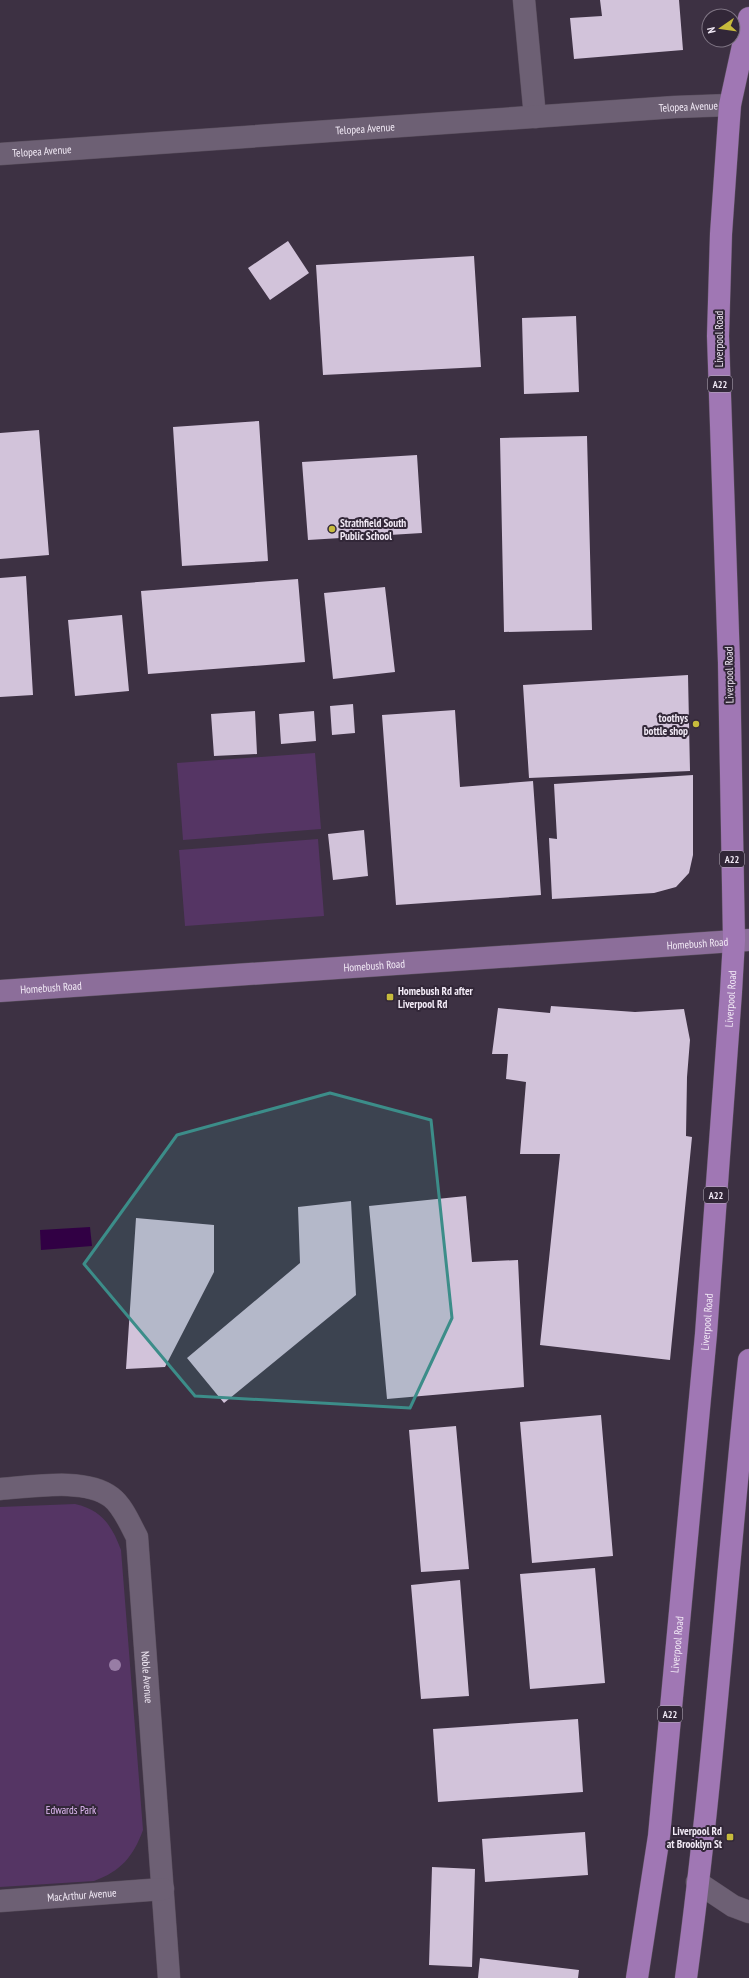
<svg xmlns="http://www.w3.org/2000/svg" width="749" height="1978" viewBox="0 0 749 1978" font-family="'PT Sans Narrow',sans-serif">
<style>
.green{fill:#553564}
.water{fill:#310044}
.building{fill:#d2c3da}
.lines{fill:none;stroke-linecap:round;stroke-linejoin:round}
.minor-casing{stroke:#5a4f5e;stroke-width:23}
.major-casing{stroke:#5a4f5e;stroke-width:23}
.highway-casing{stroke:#5a4f5e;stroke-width:23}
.minor{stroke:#6d6074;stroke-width:22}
.major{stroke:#8c6e9a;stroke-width:22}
.highway{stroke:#a077b4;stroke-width:22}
.tree{fill:#987da5}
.marked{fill:#3c8d89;fill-opacity:0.2;stroke:#3c8d89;stroke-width:3;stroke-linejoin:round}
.poi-dot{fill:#c7bb3c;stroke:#322738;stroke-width:1.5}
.labels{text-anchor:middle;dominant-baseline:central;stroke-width:4;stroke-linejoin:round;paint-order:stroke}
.shield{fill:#322738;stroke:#b8b0bd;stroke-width:1}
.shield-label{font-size:10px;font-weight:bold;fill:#f2eaf6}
.street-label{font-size:11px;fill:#f2eaf6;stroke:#322738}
.poi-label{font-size:11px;font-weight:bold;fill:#f2eaf6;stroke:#322738;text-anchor:start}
.park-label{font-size:11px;fill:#e2bbf5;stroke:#322738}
</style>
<rect width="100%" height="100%" fill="#3d3143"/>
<!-- green -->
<path class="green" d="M315,753L321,829L183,840L177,763Z
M318,839L324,916L185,926L179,850Z
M75,1504C102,1510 112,1526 121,1550L143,1830C133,1857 121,1871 94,1881L0,1887V1507Z"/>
<!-- water -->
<path class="water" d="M90,1227L92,1246L41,1250L40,1230Z"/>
<!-- building -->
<path class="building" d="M600,0H679L683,50L574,59L570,18L602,16Z
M288,241L309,273L270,300L248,268Z
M474,256L481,367L323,375L316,265Z
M576,316L579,392L524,394L522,318Z
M259,421L268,561L182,566L173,427Z
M39,430L49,555L0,559V433Z
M587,436L592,630L504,632L500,438Z
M417,455L422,533L308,540L302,462Z
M26,576L33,695L0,697V578Z
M298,579L305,662L148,674L141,591Z
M385,587L395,672L333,679L324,593Z
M122,615L129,691L75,696L68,620Z
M688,675L690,771L529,778L523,685Z
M353,704L355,733L332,735L330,706Z
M455,710L460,787L533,781L541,895L396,905L382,715Z
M255,711L257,754L214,756L211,714Z
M314,711L316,741L281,744L279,714Z
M693,775V855L689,873L676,887L654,893L552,899L549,838L557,839L554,784Z
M364,830L368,876L333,880L328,834Z
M551,1006L635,1012L684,1009L690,1040L687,1077L686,1136L692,1137L670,1360L540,1345L560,1154H520L526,1082L506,1079L508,1054H492L498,1008L550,1013Z
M466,1196L472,1262L518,1260L524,1387L387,1399L369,1206Z
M351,1201L356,1295L224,1403L187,1358L300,1263L298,1207Z
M136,1218L214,1225V1272L165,1367L126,1369Z
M601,1415L613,1556L532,1563L520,1422Z
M456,1426L469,1569L421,1572L409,1430Z
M595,1568L605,1683L530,1689L520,1574Z
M460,1580L469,1696L421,1699L411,1585Z
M578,1719L583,1792L438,1802L433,1729Z
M585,1832L588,1875L485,1882L482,1839Z
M432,1867L475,1869L472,1967L429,1965Z
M480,1958L579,1970L578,1978H478Z"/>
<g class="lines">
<!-- minor casing -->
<g class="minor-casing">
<g id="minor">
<path d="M524,0L535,117"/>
<path id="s1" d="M0,154L675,107L730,105"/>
<path id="s2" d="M0,1489C31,1487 85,1477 111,1497C123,1506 130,1524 137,1537L169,1978"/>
<path d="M697,1882L733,1906L749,1912"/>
<path id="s3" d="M0,1901L163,1889"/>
</g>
</g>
<!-- major casing -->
<g class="major-casing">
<g id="major">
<path id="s4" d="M0,991L749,940"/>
</g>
</g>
<!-- highway casing -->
<g class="highway-casing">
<g id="highway">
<path id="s5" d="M637,1978L659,1836L706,1334L731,992L734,940L729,663L718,336L721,234L730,105L749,18"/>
<path d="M686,1978C714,1773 727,1566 749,1360"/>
</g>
</g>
<!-- minor -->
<use href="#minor" class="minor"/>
<!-- major -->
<use href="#major" class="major"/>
<!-- highway -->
<use href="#highway" class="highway"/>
</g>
<!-- trees -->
<circle class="tree" cx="115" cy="1665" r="6"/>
<!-- marked area -->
<path class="marked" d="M330,1093L431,1120L452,1318L410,1408L195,1396L84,1264L177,1135Z"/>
<!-- markers -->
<g class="poi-dot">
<circle cx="332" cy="529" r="4"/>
<circle cx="696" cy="724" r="4"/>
<rect x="386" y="993" width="8" height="8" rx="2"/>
<rect x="726" y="1833" width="8" height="8" rx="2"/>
</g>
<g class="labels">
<!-- shield labels -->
<g class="shield">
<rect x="708" y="376" width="24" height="16" rx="3"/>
<rect x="720" y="851" width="24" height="16" rx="3"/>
<rect x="704" y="1187" width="24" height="16" rx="3"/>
<rect x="658" y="1706" width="24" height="16" rx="3"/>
</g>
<g class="shield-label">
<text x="720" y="384">A22</text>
<text x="732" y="859">A22</text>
<text x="716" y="1195">A22</text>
<text x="670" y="1714">A22</text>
</g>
<!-- street labels -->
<g class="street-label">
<text stroke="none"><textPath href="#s1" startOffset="690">Telopea Avenue</textPath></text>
<text stroke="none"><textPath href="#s1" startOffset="366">Telopea Avenue</textPath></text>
<text stroke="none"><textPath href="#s1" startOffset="42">Telopea Avenue</textPath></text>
<text transform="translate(719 339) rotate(-90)">Liverpool Road</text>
<text transform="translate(729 675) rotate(-91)">Liverpool Road</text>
<text stroke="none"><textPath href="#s4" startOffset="699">Homebush Road</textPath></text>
<text stroke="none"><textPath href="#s4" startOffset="375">Homebush Road</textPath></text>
<text stroke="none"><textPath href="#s4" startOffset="51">Homebush Road</textPath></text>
<text stroke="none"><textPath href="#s5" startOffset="984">Liverpool Road</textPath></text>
<text stroke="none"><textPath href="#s5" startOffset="660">Liverpool Road</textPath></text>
<text stroke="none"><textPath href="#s5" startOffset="336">Liverpool Road</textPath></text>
<text stroke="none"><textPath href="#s2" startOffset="302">Noble Avenue</textPath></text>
<text stroke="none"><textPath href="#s3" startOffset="82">MacArthur Avenue</textPath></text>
</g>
<!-- poi labels -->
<g class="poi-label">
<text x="340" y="523">Strathfield South<tspan x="340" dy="13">Public School</tspan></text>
<text x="688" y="718" text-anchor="end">toothys<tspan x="688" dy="13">bottle shop</tspan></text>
<text x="398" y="991">Homebush Rd after<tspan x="398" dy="13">Liverpool Rd</tspan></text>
<text x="722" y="1831" text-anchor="end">Liverpool Rd<tspan x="722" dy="13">at Brooklyn St</tspan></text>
</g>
<!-- park labels -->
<g class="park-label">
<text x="71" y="1810">Edwards Park</text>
</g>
</g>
<!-- north arrow -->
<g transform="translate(721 28) rotate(257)"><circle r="19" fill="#322738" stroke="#7f7584"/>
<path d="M0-3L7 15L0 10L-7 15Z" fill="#c7bb3c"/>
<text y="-6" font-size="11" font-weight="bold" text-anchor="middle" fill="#f2eaf6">N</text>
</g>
</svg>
